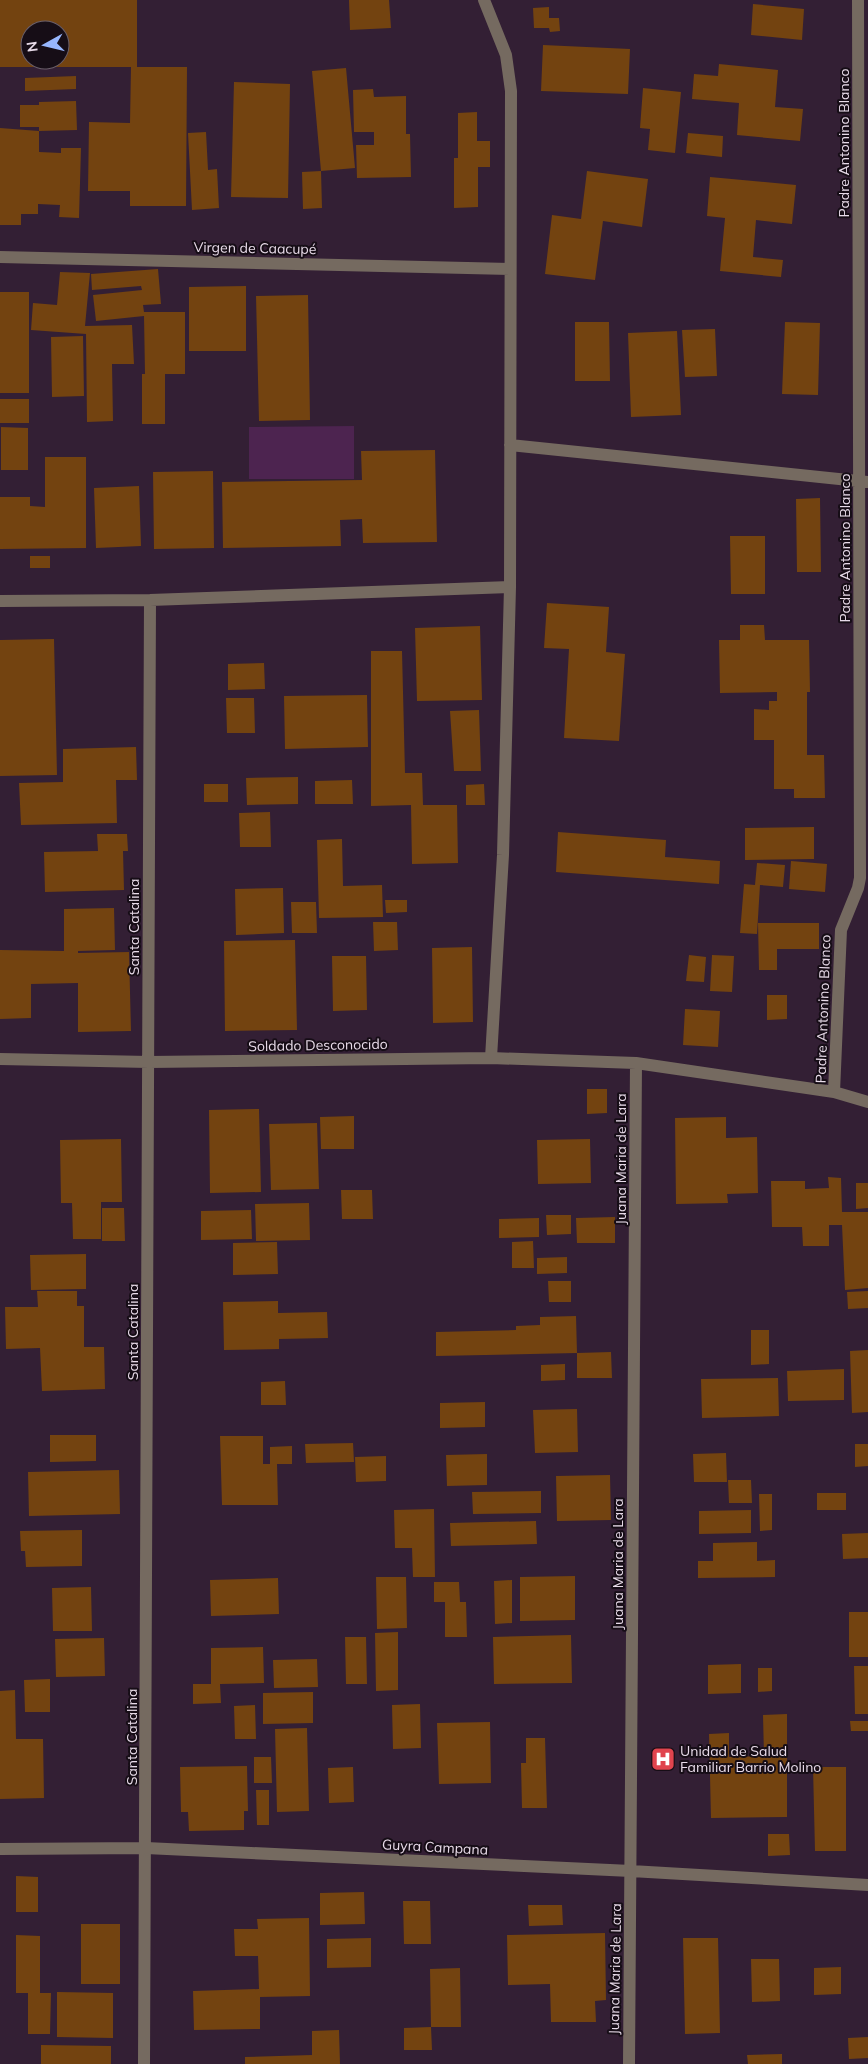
<svg xmlns="http://www.w3.org/2000/svg" width="868" height="2064" viewBox="0 0 868 2064" font-family="Mulish,sans-serif">
<style>
.green{fill:#4d2450}
.building{fill:#734310;fill-rule:evenodd}
.lines{fill:none;stroke-linecap:round;stroke-linejoin:round}
.minor{stroke:#756a60;stroke-width:12}
.labels{text-anchor:middle;dominant-baseline:central;stroke-width:4;stroke-linejoin:round;paint-order:stroke}
.street-label{font-size:14px;fill:#e8dbe9;stroke:#160d16}
.poi-label{font-size:14px;fill:#e8dbe9;stroke:#160d16;text-anchor:start}
</style>
<rect width="100%" height="100%" fill="#331f34"/>
<!-- green -->
<path class="green" d="M354,426V479H249V427Z"/>
<!-- building -->
<path class="building" d="M0,0H137V67H187L186,206H130V191H88L89,122L130,123L131,67H0ZM30,30H60V60H30Z
M349,0H389L391,28L350,30Z
M753,4L804,9L802,40L751,35Z
M549,7V18H559L560,31L550,32L549,28H534L533,8Z
M543,45L630,49L628,94L541,91Z
M719,64L778,70L775,107L803,109L800,141L737,135L739,103L692,99L694,74L718,76Z
M346,68L355,168L321,171L312,71Z
M76,76V89L25,91V78Z
M234,82L290,84L288,198L231,197Z
M643,88L681,92L675,153L648,150L650,129L640,128Z
M373,89L374,97L406,96V134H410L411,177L357,178L356,145H374V132H354L353,90Z
M76,101L77,130L39,131V152L61,153V148H81L79,218L59,217L60,205L38,204V214H21V225H0V128L39,131V127H20V105H39V102Z
M477,112V141H490V167H478V207L454,208V158H458V113Z
M206,132L208,170L217,169L219,208L192,210L188,133Z
M688,133L723,136L722,157L686,153Z
M321,171L322,208L303,209L302,172Z
M587,171L648,179L642,227L603,221L595,280L545,274L552,215L581,219Z
M710,177L796,185L792,224L756,220L753,257L783,260L781,277L720,271L725,218L707,216Z
M158,269L161,304L143,305L144,312H185V374H165V424H142V374H145L144,316L96,321L93,295L142,290L141,286L92,290L91,274Z
M60,272L90,273L85,326L132,325L134,364H112L113,421L87,422L86,334L31,330L33,303L57,305Z
M246,286V351H189V287Z
M0,292H29V393H0Z
M308,295L310,420L259,421L256,296Z
M575,322H609L610,381H575Z
M785,322L820,323L818,395L782,394Z
M715,329L717,376L685,377L682,330Z
M677,331L681,415L631,417L628,333Z
M83,336L84,396L52,397L51,337Z
M0,399H29V423H0Z
M1,427L28,428V470H1Z
M435,450L437,542L363,543L362,519L340,520L341,546L223,548L222,482L362,480L361,451Z
M45,457H86V548L0,549V497H30V506L45,507Z
M213,471L214,548L154,549L153,472Z
M139,486L141,546L96,548L94,488Z
M820,498L821,572H797L796,499Z
M730,536H765V594H731Z
M30,556H50V568H30Z
M547,603L609,607L606,652L625,654L619,741L564,738L569,649L544,648Z
M740,625H764L765,640H809L810,692H807V755H824L825,798H794V789H774V740H754V709L769,710V701H777V692L720,693L719,640H740Z
M480,626L482,700L417,701L415,628Z
M54,639L57,775L0,776V640Z
M371,651H402L405,773H422L423,805H457L458,863L412,864L411,805L371,806Z
M264,663L265,689L228,690V664Z
M367,695L368,747L285,749L284,696Z
M226,698H254L255,733H227Z
M479,710L481,771H454L450,711Z
M136,747L137,780H116L117,823L21,825L19,783L63,782V749Z
M298,777V804L247,805L246,778Z
M352,780L353,804H315V781Z
M204,784H228V802H204Z
M484,784L485,805H466V785Z
M270,812L271,847H240L239,813Z
M814,827V859L745,860V828Z
M558,832L666,840L665,857L720,861L719,884L556,872Z
M97,834H127L128,851H123L124,890L45,892L44,852L98,851Z
M342,839L343,886L382,885L383,917L319,918L317,840Z
M791,861L827,864L825,892L789,889Z
M757,863L785,865L783,887L760,885L757,934L740,933L744,884L755,885Z
M283,888L284,933L236,935L235,889Z
M385,900H407V912L386,913Z
M291,902H316L317,933H292Z
M114,908L115,950L78,951V953L129,952L131,1031L78,1032V983L31,984V1018L0,1019V950L64,951V909Z
M373,922H397L398,950L374,951Z
M758,923H819V949H777V970H759Z
M295,940L297,1030L225,1031L224,941Z
M472,947L473,1022L433,1023L432,948Z
M689,955L706,957L704,982L686,981Z
M712,955L734,956L732,992L710,991Z
M332,956H366L367,1010L333,1011Z
M767,995H787V1019L767,1020Z
M685,1009L720,1011L718,1047L683,1045Z
M587,1089H607V1113L587,1114Z
M259,1109L261,1192L210,1193L209,1110Z
M354,1116V1149H321L320,1117Z
M726,1117V1138L757,1137L758,1193L727,1194L728,1203L676,1204L675,1118Z
M317,1123L319,1189L271,1190L269,1124Z
M121,1139L122,1202H101V1239H73L72,1203H61L60,1140Z
M590,1139L591,1183L538,1184L537,1140Z
M828,1177L841,1178L842,1212H868V1288L845,1290L842,1225H829V1246H803L802,1227H772L771,1181H805V1189L829,1188Z
M856,1183H868V1208L856,1209Z
M341,1190H372L373,1219H342Z
M309,1203L310,1240L256,1241L255,1204Z
M102,1208H124L125,1241H102Z
M251,1210L252,1239L201,1240V1211Z
M546,1215H571V1234L547,1235Z
M615,1217V1243H577L576,1218Z
M539,1218V1237L499,1238V1219Z
M533,1241L534,1268H512V1242Z
M277,1242L278,1274L233,1275V1243Z
M86,1254V1289L31,1290L30,1255Z
M567,1257V1273L537,1274V1258Z
M548,1281H571V1302H549Z
M37,1291H77V1306H84V1347H104L105,1389L42,1391L40,1348L6,1349L5,1307H38Z
M868,1291V1308L848,1309L847,1292Z
M278,1301V1313L327,1312L328,1338L279,1339V1349L224,1350L223,1302Z
M576,1316L577,1353L611,1352L612,1378H577V1353L436,1356V1332L516,1330V1326L540,1325V1317Z
M751,1330H769V1364L751,1365Z
M868,1350V1412L852,1413L850,1351Z
M565,1364V1380L541,1381V1365Z
M844,1369V1400L788,1401L787,1371Z
M778,1378L779,1416L702,1418L701,1379Z
M285,1381L286,1405H261V1382Z
M485,1402V1427L440,1428V1403Z
M577,1409L578,1452L535,1453L533,1410Z
M50,1435H96V1461L50,1462Z
M220,1436H263V1464H270V1447L292,1446V1464H277L278,1505H222Z
M353,1443L354,1462L306,1463L305,1444Z
M855,1444H868V1466L855,1467Z
M726,1453L727,1482H694L693,1454Z
M487,1454V1485L447,1486L446,1455Z
M386,1456V1481L356,1482L355,1457Z
M119,1470L120,1514L29,1516L28,1472Z
M610,1475L611,1520L557,1521L556,1476Z
M728,1480H751L752,1503H729Z
M541,1491V1513L473,1514L472,1492Z
M817,1493H846V1510H817Z
M759,1494H772V1530L760,1531Z
M434,1509L435,1577H413L412,1548H395L394,1510Z
M751,1510V1533L699,1534V1511Z
M536,1521L537,1544L451,1546L450,1523Z
M82,1530V1566L26,1567L25,1551H21L20,1531Z
M868,1533V1558L843,1559L842,1534Z
M757,1542V1561L775,1560V1577L698,1578V1561H713V1543Z
M575,1576V1620L520,1621V1577Z
M376,1577H406L407,1628L377,1629Z
M278,1578L279,1614L211,1616L210,1580Z
M512,1580V1623L495,1624L494,1581Z
M434,1582H459L460,1602H466L467,1637H445V1602H434Z
M91,1587L92,1631H53L52,1588Z
M849,1612H868V1657H849Z
M398,1632V1690L376,1691L375,1633Z
M571,1635L572,1683L494,1684L493,1637Z
M345,1637H366L367,1684H346Z
M104,1638L105,1676L56,1677L55,1639Z
M263,1647L264,1683L220,1684L221,1703L193,1704V1684H211V1648Z
M317,1659L318,1687L274,1688L273,1660Z
M741,1664V1693L708,1694V1665Z
M854,1666H868V1714H855Z
M758,1668H772V1691L758,1692Z
M50,1679V1712H25L24,1680Z
M15,1690L16,1739H43L44,1798L0,1799V1691Z
M313,1692V1723L263,1724V1693Z
M420,1704L421,1748L393,1749L392,1705Z
M255,1705L256,1739H235L234,1706Z
M787,1714V1817L711,1818L709,1734L729,1733V1757L764,1756L763,1715Z
M850,1721H868V1731H851Z
M490,1722L491,1783L439,1784L437,1723Z
M307,1728L309,1811L277,1812L275,1729Z
M526,1738H545L547,1808H522L521,1763H526Z
M254,1757H271L272,1783H254Z
M247,1766L248,1811H244V1830L189,1831L188,1812H181L180,1767Z
M353,1767L354,1802L329,1803L328,1768Z
M813,1767H846V1851H815Z
M256,1790H269V1825H257Z
M768,1834H789L790,1855L768,1856Z
M16,1876L38,1877V1912H16Z
M364,1892L365,1924L320,1925V1893Z
M403,1901H430L431,1944H404Z
M528,1905H562L563,1925L529,1926Z
M309,1918L310,1996L260,1997V2029L194,2030L193,1991L259,1989L258,1956H235L234,1929H258L257,1919Z
M81,1924H120V1984H81Z
M605,1933L606,2000L595,2001L596,2022H551L550,1984L508,1985L507,1935Z
M16,1935L40,1936V1993H51L50,2034H28V1993H16Z
M371,1938V1967L327,1968V1939Z
M683,1938H718L720,2033L685,2034Z
M751,1959H779L780,2001L752,2002Z
M841,1967V1994L814,1995V1968Z
M460,1968L461,2027H431L432,2050H404V2028L431,2027L430,1969Z
M57,1992L113,1993V2038L57,2037Z
M339,2030L340,2064H245V2057L312,2055V2031Z
M868,2037V2058L849,2059L848,2038Z
M41,2045L111,2046V2064H41Z
M782,2054V2064H748L747,2055Z"/>
<g class="lines">
<!-- minor -->
<path class="minor" d="M484,0L506,55L511,91L510,587L503,855L491,1058
M0,257L510,269
M510,445L868,482
M0,601L150,600L510,587
M0,1059L149,1062L491,1058L636,1063L834,1092L868,1102
M834,1092L841,930L858,888L860,878L858,0
M0,1849L146,1848L631,1871L868,1885
M144,2064L150,600
M629,2064L636,1063"/>
</g>
<!-- icons -->
<defs>
<g id="hospital-square" transform="scale(1.25)"><rect x="-9" y="-9" width="18" height="18" rx="4" fill="#e0444e" stroke="#160d16"/><path d="M-5-5h3v3.5h4V-5h3V5h-3V1.5h-4V5h-3Z" fill="#fff"/></g>
</defs>
<g fill-rule="evenodd">
<use href="#hospital-square" x="663" y="1759"/>
</g>
<g class="labels">
<!-- street labels -->
<g class="street-label">
<text transform="translate(844 143) rotate(-90)">Padre Antonino Blanco</text>
<text transform="translate(255 248) rotate(1)">Virgen de Caacupé</text>
<text transform="translate(845 548) rotate(-90)">Padre Antonino Blanco</text>
<text transform="translate(134 927) rotate(-90)">Santa Catalina</text>
<text transform="translate(823 1009) rotate(-88)">Padre Antonino Blanco</text>
<text transform="translate(318 1045) rotate(-1)">Soldado Desconocido</text>
<text transform="translate(621 1159) rotate(-90)">Juana Maria de Lara</text>
<text transform="translate(133 1332) rotate(-90)">Santa Catalina</text>
<text transform="translate(618 1564) rotate(-90)">Juana Maria de Lara</text>
<text transform="translate(132 1737) rotate(-90)">Santa Catalina</text>
<text transform="translate(435 1847) rotate(3)">Guyra Campana</text>
<text transform="translate(615 1969) rotate(-89)">Juana Maria de Lara</text>
</g>
<!-- poi labels -->
<g class="poi-label">
<text x="680" y="1751">Unidad de Salud<tspan x="680" dy="16">Familiar Barrio Molino</tspan></text>
</g>
</g>
<!-- north arrow -->
<g transform="translate(45 45) rotate(262)"><circle r="24" fill="#160d16" stroke="#6a5f6a"/>
<path d="M0-4L9 19L0 12L-9 19Z" fill="#97b6fd"/>
<text y="-8" font-size="14" font-weight="bold" text-anchor="middle" fill="#e8dbe9">N</text>
</g>
</svg>
